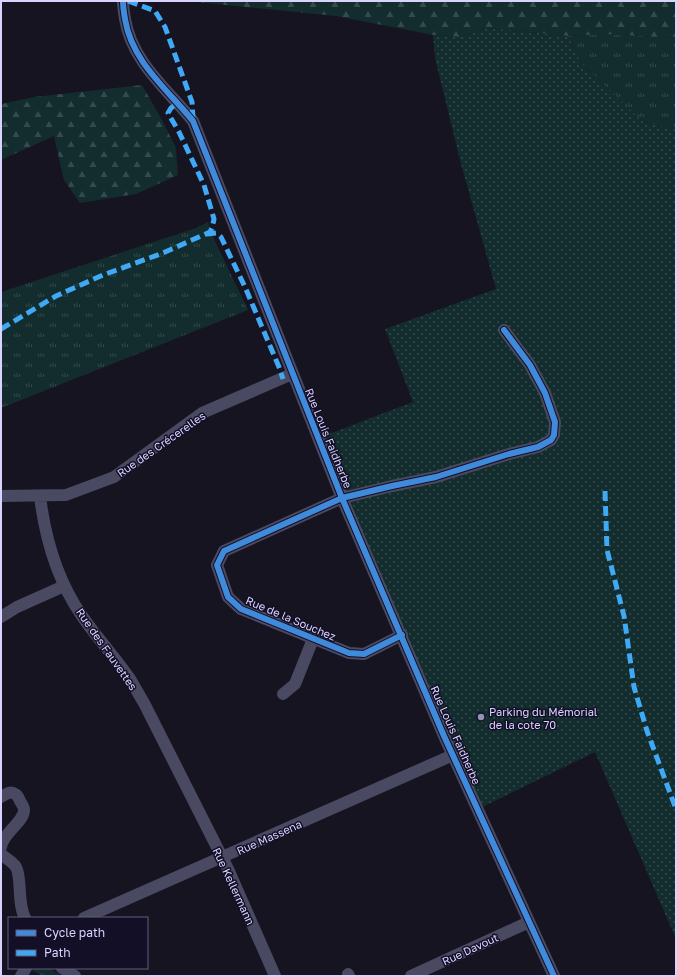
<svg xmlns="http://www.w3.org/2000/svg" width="677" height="977" viewBox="0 0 677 977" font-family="'Golos Text',sans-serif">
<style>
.grass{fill:url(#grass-tufts)}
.forest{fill:url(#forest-firs)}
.park{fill:url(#park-dots)}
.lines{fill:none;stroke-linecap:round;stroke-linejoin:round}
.minor{stroke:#4a4962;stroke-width:12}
.quiet{stroke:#3fa9f5;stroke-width:5;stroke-dasharray:10 5;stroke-linecap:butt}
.cycleway-casing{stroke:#130f26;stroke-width:8}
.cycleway{stroke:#408adc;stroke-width:6}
.poi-dot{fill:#9591b1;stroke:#130f26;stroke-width:1.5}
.labels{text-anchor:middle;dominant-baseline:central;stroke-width:3;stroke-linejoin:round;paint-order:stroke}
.street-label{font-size:11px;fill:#d9d4ff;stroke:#130f26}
.poi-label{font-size:11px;fill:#d9d4ff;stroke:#130f26;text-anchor:start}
</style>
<defs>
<pattern id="grass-tufts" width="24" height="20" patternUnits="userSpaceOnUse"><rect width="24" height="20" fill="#132c2d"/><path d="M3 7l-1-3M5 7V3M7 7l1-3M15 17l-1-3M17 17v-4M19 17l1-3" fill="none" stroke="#354a4c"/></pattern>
<pattern id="forest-firs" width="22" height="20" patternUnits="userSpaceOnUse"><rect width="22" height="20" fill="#132c2d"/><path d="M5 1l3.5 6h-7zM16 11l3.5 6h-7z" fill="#354a4c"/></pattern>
<pattern id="park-dots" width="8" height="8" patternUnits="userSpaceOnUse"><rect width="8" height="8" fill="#132c2d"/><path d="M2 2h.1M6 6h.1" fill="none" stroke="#354a4c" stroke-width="1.8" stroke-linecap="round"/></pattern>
</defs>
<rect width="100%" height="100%" fill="#161421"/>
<!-- grass -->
<path class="grass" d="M604,34L676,38V130L642,121L581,63L568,36Z
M208,222L214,239L248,310L1,408V292L196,228Z
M39,968H49L62,976H42L32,970Z"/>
<!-- forest -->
<path class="forest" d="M185,1H519L584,2L603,1H676V38L604,34L568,36L487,28L460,37L433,35L336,16Z
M142,85L162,120L176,148L178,175L136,194L80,203L64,180L54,136L1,160V104L34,97Z"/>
<!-- park -->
<path class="park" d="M487,28L568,36L581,63L642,121L676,130V939L595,752L478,809L321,437L413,402L385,329L496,289L461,164L435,58L433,35L460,37Z"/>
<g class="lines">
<!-- minor -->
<path class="minor" d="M123,1C123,7 124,13 125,19C132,62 167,89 193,121L342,498L444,736L554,976
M1,496L66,495L114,477L202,413L292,374
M40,496C45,538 57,580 82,616C97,638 115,657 130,679C135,687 139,695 144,703L228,869L275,976
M1,617L17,607L64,586
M402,635L364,654L349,653L241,609L228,597L217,565L224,551L342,498L392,486L436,477L509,454L538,447L551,440L554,435L555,422L545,393L530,365L504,330
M283,694L295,684L313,639
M1,797C5,795 10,790 15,794C18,795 19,799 20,801C22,804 24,807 24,810C24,822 3,833 1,847
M1,854C5,858 13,862 16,867C22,877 17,903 25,918
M84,918L453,755
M62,968L75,976
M348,974L349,976
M21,976L26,968
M411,976L529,922"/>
<!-- quiet -->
<path class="quiet" d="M128,1L155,11L165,27L192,102L193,119
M206,234L216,233L221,237L245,287L279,367L283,379
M1,329L56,296L103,275L163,253L210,232L212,228L214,219L204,185L179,132L168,113L171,108L178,103
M605,491L607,550L624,616L634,687L647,731L676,809"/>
<!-- cycleway casing -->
<g class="cycleway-casing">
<path id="cycleway" d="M123,1C123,7 124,13 125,19C132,62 167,89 193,121L342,498L444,736L554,976
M402,635L364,654L349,653L241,609L228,597L217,565L224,551L342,498L392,486L436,477L509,454L538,447L551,440L554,435L555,422L545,393L530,365L504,330"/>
</g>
<!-- cycleway -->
<use href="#cycleway" class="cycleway"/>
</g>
<!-- markers -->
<circle class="poi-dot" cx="481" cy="717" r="4"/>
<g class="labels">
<!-- street labels -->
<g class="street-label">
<text transform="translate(329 438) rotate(68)">Rue Louis Faidherbe</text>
<text transform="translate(161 444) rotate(-35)">Rue des Crécerelles</text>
<text transform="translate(291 618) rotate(23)">Rue de la Souchez</text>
<text transform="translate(107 649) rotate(55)">Rue des Fauvettes</text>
<text transform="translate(456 735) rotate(66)">Rue Louis Faidherbe</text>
<text transform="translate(269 837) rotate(-24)">Rue Massena</text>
<text transform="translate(234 886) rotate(65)">Rue Kellermann</text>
<text transform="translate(470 949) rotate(-25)">Rue Davout</text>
</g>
<!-- poi labels -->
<g class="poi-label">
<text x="489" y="711">Parking du Mémorial<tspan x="489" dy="13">de la cote 70</tspan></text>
</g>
</g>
<!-- border -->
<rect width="677" height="977" fill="none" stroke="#d9d4ff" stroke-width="4"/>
<!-- legend -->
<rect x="8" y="917" width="140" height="52" fill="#130f26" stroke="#625e7d"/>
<rect x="16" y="930" width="20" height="6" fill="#408adc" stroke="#625e7d"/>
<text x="44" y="937" font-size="12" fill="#d9d4ff">Cycle path</text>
<rect x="16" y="950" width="20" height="6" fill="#3fa9f5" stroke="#625e7d"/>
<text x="44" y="957" font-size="12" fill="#d9d4ff">Path</text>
</svg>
